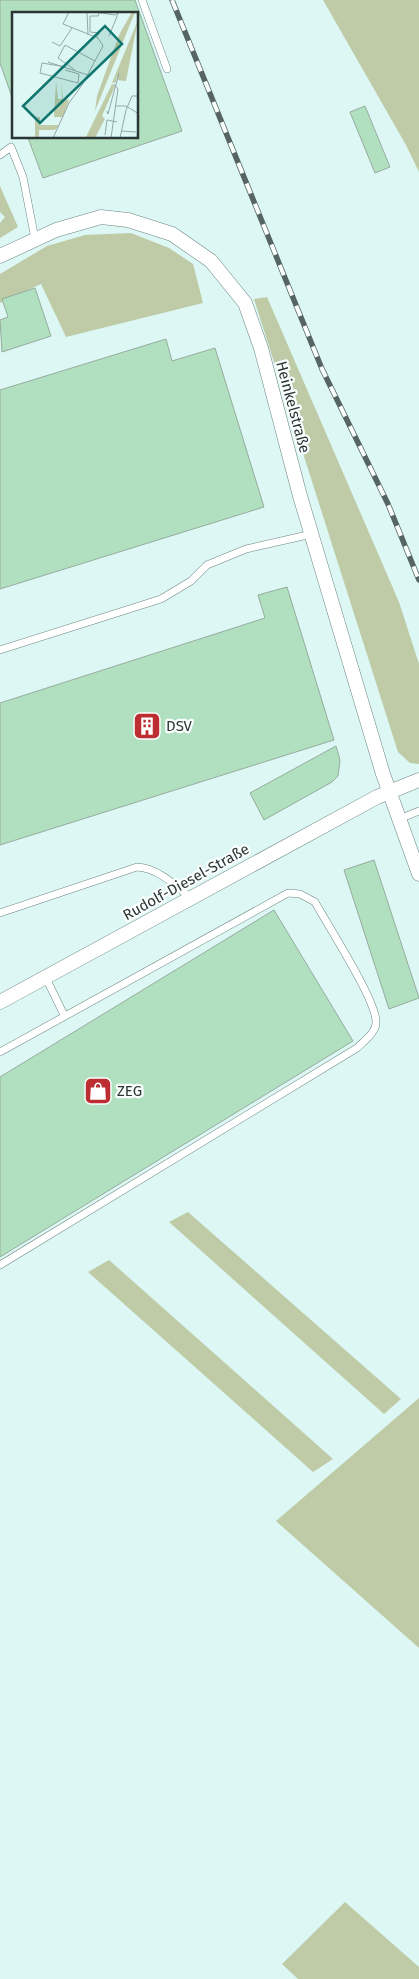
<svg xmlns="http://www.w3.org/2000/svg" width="419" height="1979" viewBox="0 0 419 1979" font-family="'Fira Sans',sans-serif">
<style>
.green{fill:#becba6}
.building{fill:#b0e0c0;stroke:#97ab9e}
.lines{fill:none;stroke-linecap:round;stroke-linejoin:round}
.service-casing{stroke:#6c8582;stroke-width:8}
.minor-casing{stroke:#6c8582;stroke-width:15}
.service{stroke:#fff;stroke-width:7}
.minor{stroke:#fff;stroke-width:14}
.rail-casing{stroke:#566463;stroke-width:5.5}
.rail{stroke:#fafffe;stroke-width:4;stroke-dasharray:11;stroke-linecap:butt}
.labels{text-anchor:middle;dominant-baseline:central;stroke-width:4.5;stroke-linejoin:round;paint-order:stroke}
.street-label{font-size:15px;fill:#2b3534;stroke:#fafffe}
.poi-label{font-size:15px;fill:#2b3534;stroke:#fafffe;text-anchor:start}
.inset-road{fill:none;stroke:#95a9a7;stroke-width:1}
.view{fill:#0f766e;fill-opacity:0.15;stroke:#0f766e;stroke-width:2.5}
.inset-edge{fill:none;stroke:#2b3534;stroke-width:2.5}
</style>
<rect width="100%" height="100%" fill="#dcf7f4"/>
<!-- green -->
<path class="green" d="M323,0H419V172L406,145Z
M0,186L18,227L0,238V223L5,217L0,212Z
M131,233L169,248L193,264L203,303L66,337L41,284L0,303V274L47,246L85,235Z
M267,297L399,602L419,664V764L410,763L398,752L254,299Z
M188,1212L401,1399L384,1414L169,1222Z
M109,1260L333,1459L313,1472L88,1272Z
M419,1398V1648L276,1521Z
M345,1902L419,1967V1979H298L282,1964Z"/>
<!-- building -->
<path class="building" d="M0,0H135L182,131L43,178L28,138H138V14H14L12,97L0,63Z
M365,106L390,167L375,173L350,112Z
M35,288L51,336L2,352L0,320L8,317L2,299Z
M166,339L172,361L215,348L264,507L0,589V390Z
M287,587L334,740L0,845V703L265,618L258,595Z
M336,746L340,760L339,769L338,776L332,782L264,820L250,793Z
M374,860L419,998L389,1009L344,870Z
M274,910L353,1041L0,1257V1077Z"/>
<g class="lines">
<!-- service casing -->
<g class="service-casing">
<path id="service" d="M142,0L167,69
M0,155L11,147L23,177L35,239
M0,650L161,599L191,581L207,565L246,549L312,534
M399,819L419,811
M0,913L137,867C158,868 176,886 191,898
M46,978L64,1015
M0,1052L288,893L300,894L315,902C328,926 375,998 376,1021C377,1032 364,1041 357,1048L0,1265"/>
</g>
<!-- minor casing -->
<g class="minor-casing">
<path id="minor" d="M0,256L56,230L101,217L128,220L172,234L211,261L245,303L261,348L300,496L383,774L419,874
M0,1002L377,797L419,780"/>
</g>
<!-- service -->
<use href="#service" class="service"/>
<!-- minor -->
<use href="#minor" class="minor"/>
<!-- rail casing -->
<g class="rail-casing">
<path id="rail" d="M172,0L322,369L388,504L419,580"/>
</g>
<!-- rail -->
<use href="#rail" class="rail"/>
</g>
<!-- icons -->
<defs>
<g id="building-square" transform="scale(1.4375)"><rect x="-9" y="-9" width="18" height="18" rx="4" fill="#bd2e32" stroke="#fafffe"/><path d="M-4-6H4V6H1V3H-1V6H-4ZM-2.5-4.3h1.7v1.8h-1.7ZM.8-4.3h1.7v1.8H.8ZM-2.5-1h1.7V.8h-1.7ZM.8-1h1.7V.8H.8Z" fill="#fff"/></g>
<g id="shop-square" transform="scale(1.4375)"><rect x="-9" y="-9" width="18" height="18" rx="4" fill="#bd2e32" stroke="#fafffe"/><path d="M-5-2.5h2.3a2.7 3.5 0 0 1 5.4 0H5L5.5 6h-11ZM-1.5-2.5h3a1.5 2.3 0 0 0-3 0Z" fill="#fff"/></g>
</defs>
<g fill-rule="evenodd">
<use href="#building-square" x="147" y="726"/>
<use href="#shop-square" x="98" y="1091"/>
</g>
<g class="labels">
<!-- street labels -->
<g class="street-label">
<text transform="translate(293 407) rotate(75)">Heinkelstraße</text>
<text transform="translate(186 882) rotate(-29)">Rudolf-Diesel-Straße</text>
</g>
<!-- poi labels -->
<g class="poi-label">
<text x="166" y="726">DSV</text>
<text x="117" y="1091">ZEG</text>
</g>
</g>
<!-- overview -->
<g transform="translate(12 12)">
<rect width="126" height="126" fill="#dcf7f4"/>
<path d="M120,0H123L83,99L85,84L107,23ZM126,8L114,69L105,68V63L104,70L100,71ZM44,69L46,87H50L49,70L51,87L57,88L51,105H42ZM100,72L103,74L90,104L93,107L83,126H77L74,125ZM23,105H28V113H47L43,118H27V126H23Z" fill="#becba6"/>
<path class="inset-road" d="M75,0L76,23M83,0L103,3L108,0M97,24L106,2M85,25L87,21L78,20V4H86L87,1M40,30L48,34L60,16M36,50L79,64M53,58L67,62L66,71L28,61L30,51L54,55M63,58L46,46L53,33L83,49M104,94H114L127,102M95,99L96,102L107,61M109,119L124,120M93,123L95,108L105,110M41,126L57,91L70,73L91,34L86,26L51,12L57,0M99,126L106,77L102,72M108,126L114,98L120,84H127M125,126L127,104"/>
<path class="view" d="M93,14L110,32L28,111L11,94Z"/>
<rect width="126" height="126" class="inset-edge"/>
</g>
</svg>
